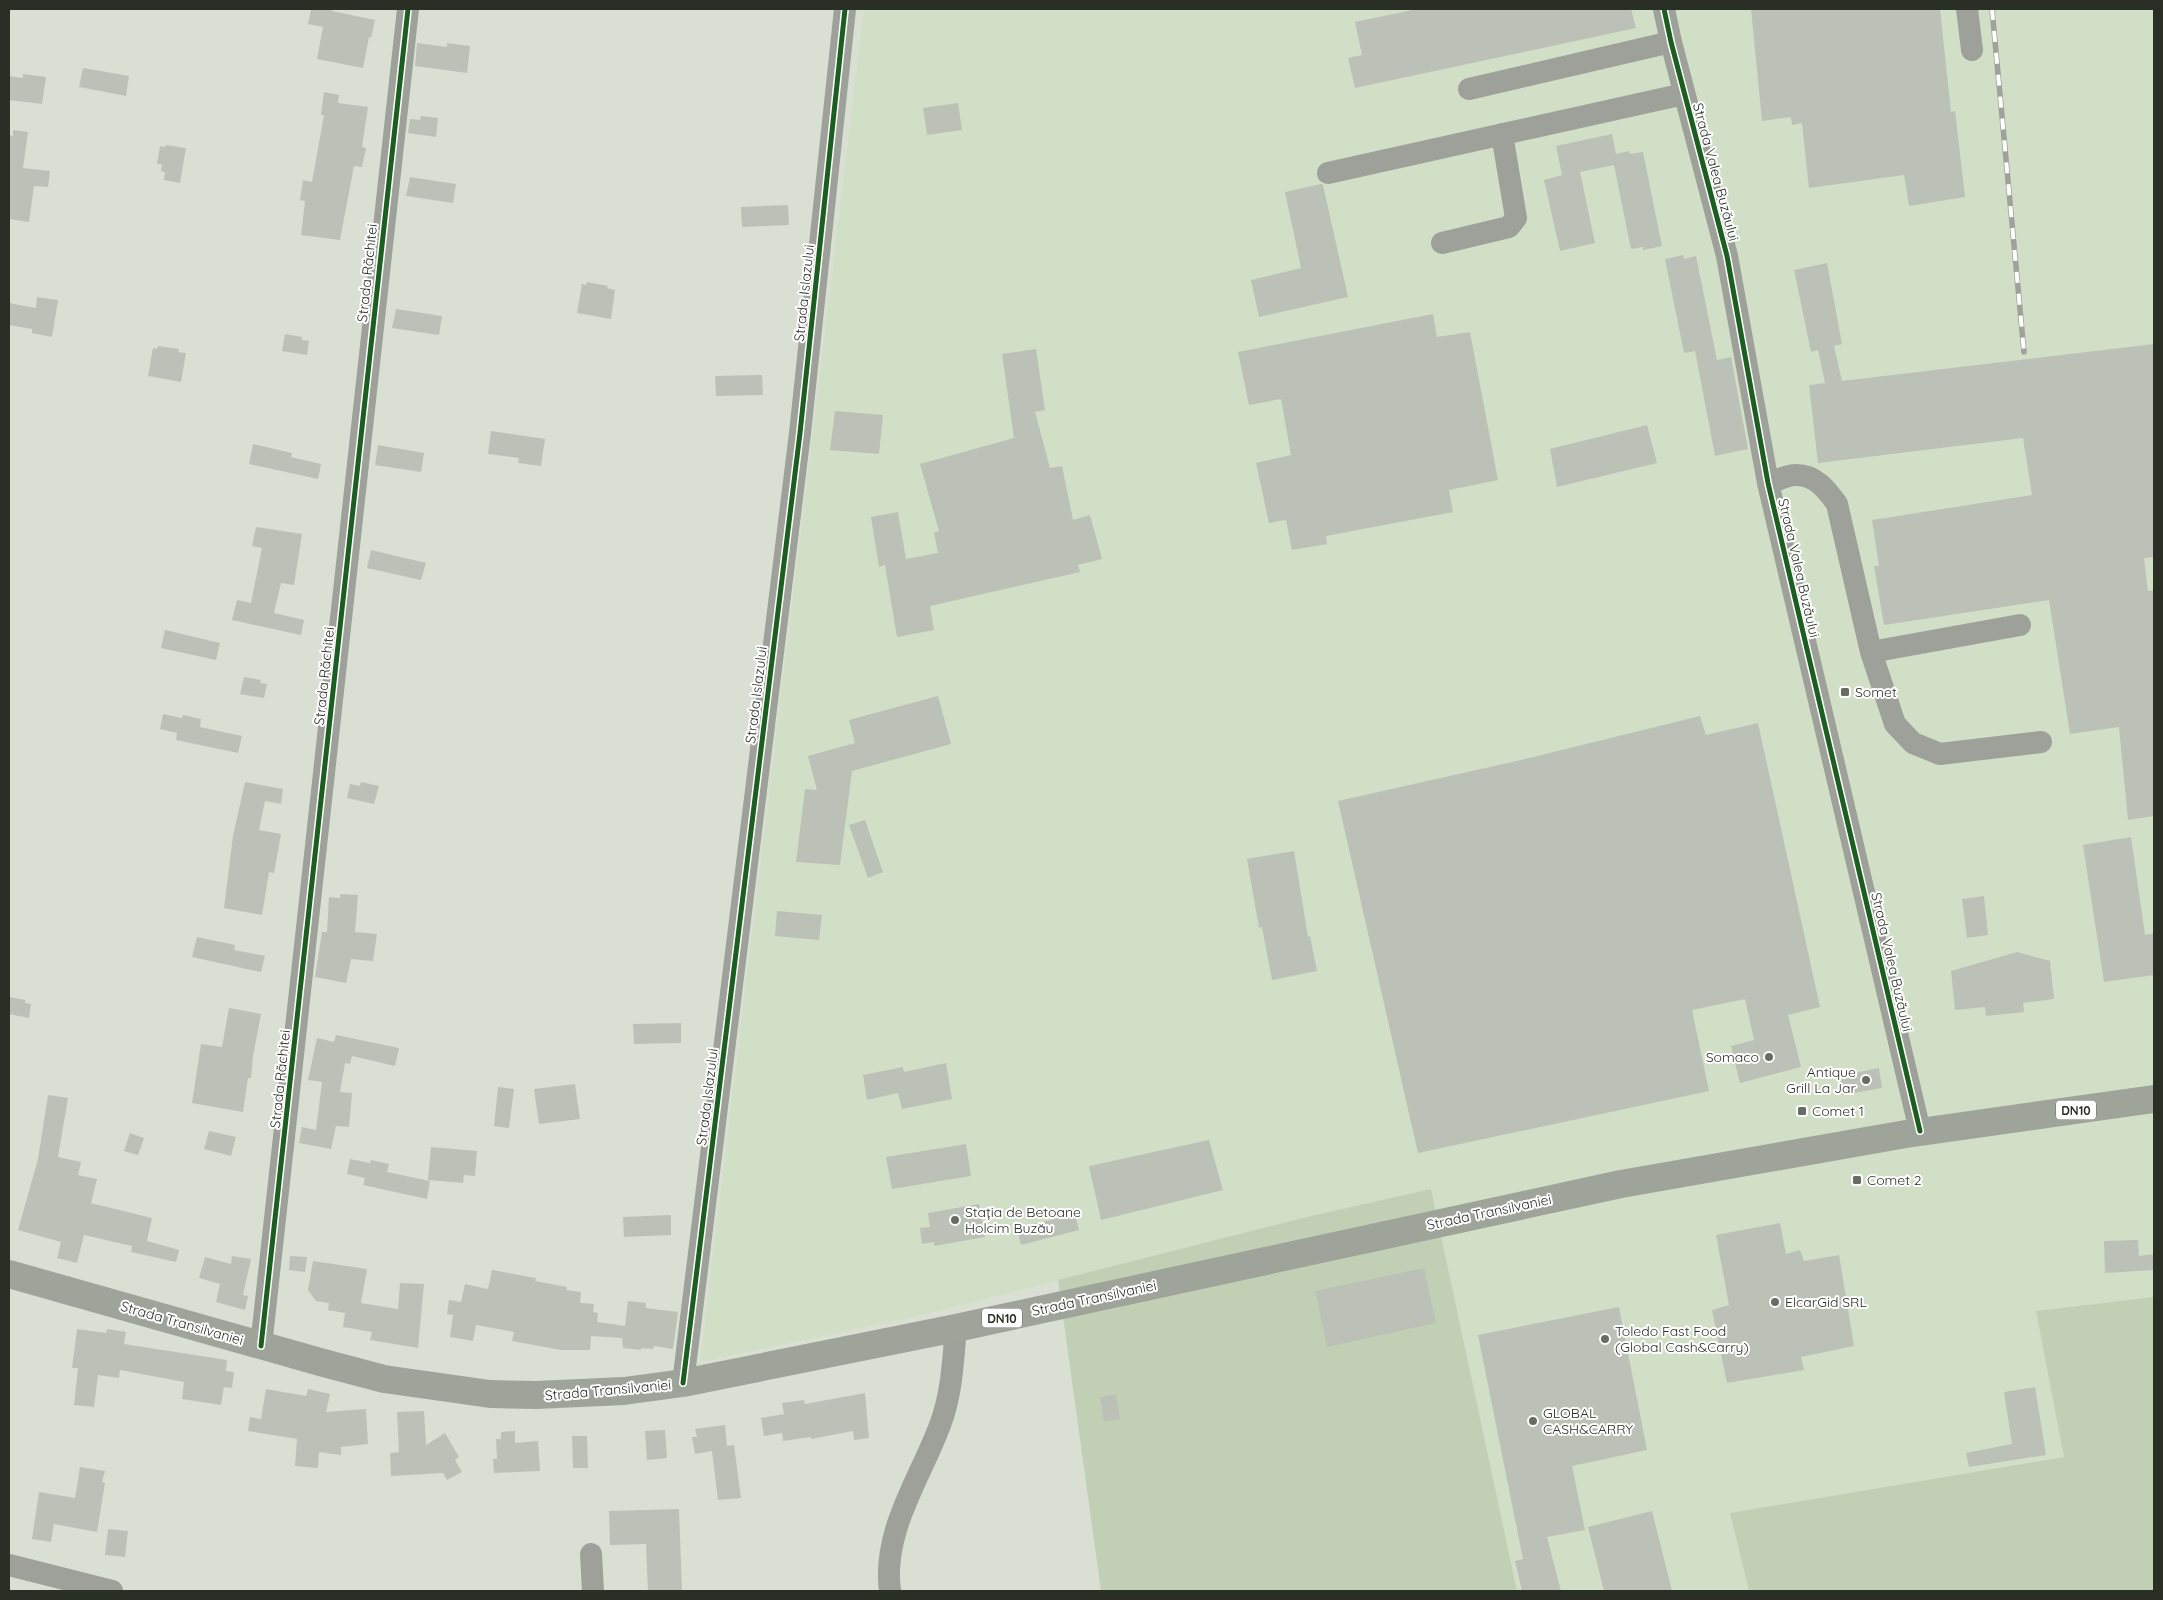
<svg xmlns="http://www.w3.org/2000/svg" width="2163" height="1600" viewBox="0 0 2163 1600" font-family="Quicksand,sans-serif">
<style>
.built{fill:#d2dfc7}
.green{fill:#c1d0b5}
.building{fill:#bbc1b6}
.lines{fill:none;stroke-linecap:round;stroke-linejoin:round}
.minor{stroke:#9da199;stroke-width:22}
.major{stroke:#9ea49a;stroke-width:28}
.rail-casing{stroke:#9ea29a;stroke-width:5.5}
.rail{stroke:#fff;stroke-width:4;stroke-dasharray:11;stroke-linecap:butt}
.cycleway-casing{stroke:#fff;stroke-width:8}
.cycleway{stroke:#1b5e20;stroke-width:5}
.poi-dot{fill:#676d63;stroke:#fff;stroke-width:2}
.labels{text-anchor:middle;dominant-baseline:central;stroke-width:4;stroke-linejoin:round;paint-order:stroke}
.shield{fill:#fff;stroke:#6a6d67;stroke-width:1}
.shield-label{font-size:12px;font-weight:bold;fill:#2a2f26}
.street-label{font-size:14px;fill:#2a2f26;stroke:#fff}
.poi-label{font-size:14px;fill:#2a2f26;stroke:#fff;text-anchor:start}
</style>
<rect width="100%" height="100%" fill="#d9e0d3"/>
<!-- built -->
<path class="built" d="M864,9H2154V1297L2036,1311L2065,1457L1731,1513L1749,1591H1517L1431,1189L1311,1216L914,1317L700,1362Z"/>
<!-- green -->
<path class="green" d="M1431,1189L1517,1591H1101L1058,1280L1311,1216Z
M2154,1297V1591H1749L1730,1513L2064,1457L2036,1311Z"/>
<!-- building -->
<path class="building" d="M311,9H333L332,11L375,20L371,38L369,37L363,68L317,59L323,27L308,24Z
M1417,9H1631L1636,28L1355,88L1348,58L1362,55L1355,22Z
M1751,9H1940L1951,112L1955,111L1965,197L1909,206L1904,175L1809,188L1802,123L1792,125L1791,117L1762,121Z
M417,43L447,47V43L470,46L467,73L415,66Z
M83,68L129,76L126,96L79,87Z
M23,74L46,77L42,104L9,100V76L23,78Z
M324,92L339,95L338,103L368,107L362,147L366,148L362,167L354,166L340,240L301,235L305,201L300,200L303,180L312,182L324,115H321Z
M958,103L962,130L927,135L923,108Z
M421,116L438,118L436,137L408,133L410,119L420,120Z
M13,130L28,132L23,168L50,171L48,187L34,186L29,222L9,219V135L13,136Z
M1612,134L1616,154L1629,151L1630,154L1643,152L1662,246L1643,250V247L1631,249L1614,165L1580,172L1595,243L1560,251L1544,180L1562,175L1556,146Z
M166,145L186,148L180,183L164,180L165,172L161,171L162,164H157L160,146L165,147Z
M410,177L456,184L453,203L406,196Z
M1321,184L1323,185L1348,297L1259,317L1251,280L1301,268L1285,192Z
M788,205L789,225L742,227L741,207Z
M1683,255L1684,259L1696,256L1717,360L1731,357L1748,449L1715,456L1695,351L1684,353L1665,259Z
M1827,263L1842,344L1834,346L1842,381L2154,344V557L2144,558L2148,591L2154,590V816L2128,820L2119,727L2070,734L2049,600L1884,625L1874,566H1879L1872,520L2032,495L2023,438L1818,463L1809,385L1825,383L1818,350L1811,352L1794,270Z
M587,282L608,286L607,288L615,290L611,319L577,313L582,284L586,285Z
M37,297L58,300L52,337L32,333V329L9,325V303L36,308Z
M396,309L442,316L439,335L392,328Z
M1433,314L1437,337L1470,332L1498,480L1449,490L1453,512L1326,536L1327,544L1292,550L1286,520L1269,523L1256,463L1291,455L1281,399L1249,405L1238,352Z
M285,334L302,337V340L309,341L307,355L282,351Z
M158,346L179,349L178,352L186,353L181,382L148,376L153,348L157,349Z
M1036,349L1045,410L1035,412L1050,468L1062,466L1073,520L1090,515L1102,559L1078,565L1080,572L930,606L934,630L897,637L885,565L879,567L871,517L898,512L906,559L938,553L934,532L939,531L920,464L1014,438L1002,354Z
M762,375L763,395L716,396L715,376Z
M835,411L883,415L879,454L830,450Z
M1647,425L1657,463L1557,487L1550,449Z
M491,431L545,439L541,466L518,463L519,458L488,454Z
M253,444L292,453L291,457L321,464L318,479L249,464Z
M378,445L424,453L421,472L375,465Z
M256,527L302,534L294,585L281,583L274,613L304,620L301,635L232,620L237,600L251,603L262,548L252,546Z
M371,550L426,563L421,580L367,568Z
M165,630L220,643L216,660L161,648Z
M244,677L261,680L260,683L267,684L264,698L240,694Z
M938,696L951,744L852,771L840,865L796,862L805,789L817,790L808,756L855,743L849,720Z
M163,714L182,718L183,715L201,719L200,727L242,736L238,753L176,740L177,733L160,729Z
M1700,716L1706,735L1758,723L1820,1007L1788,1015L1801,1067L1740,1083L1731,1046L1754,1040L1745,999L1692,1010L1709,1091L1418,1153L1338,801L1521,760Z
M245,782L283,789L281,804L265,801L259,830L281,834L274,873L269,872L262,915L224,908L233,836Z
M361,782L379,786L374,804L347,798L350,784L360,786Z
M865,820L883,872L868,878L849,825Z
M2131,837L2145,935L2154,933V975L2104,982L2083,845Z
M1294,851L1308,937L1310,936L1317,971L1272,980L1262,927L1259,928L1247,859Z
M340,894L358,895L355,932L377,934L373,961L351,959L346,983L315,977L322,932H327L329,897L340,898Z
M1984,896L1988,935L1967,938L1962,899Z
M777,911L822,915L819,940L775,936Z
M197,937L235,945L234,950L265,956L261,972L192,957Z
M2017,952L2050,961L2054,999L2023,1003L2024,1012L1986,1016L1985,1007L1955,1010L1951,971Z
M9,997L25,1000V1003L31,1004L29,1018L9,1014Z
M229,1008L261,1014L253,1056L251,1078H248L243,1112L192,1103L201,1044L222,1047Z
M681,1023V1043L634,1044L633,1024Z
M336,1035L399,1048L395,1066L352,1056L350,1064L345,1063L340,1092L352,1093L349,1127L336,1126L331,1149L299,1143L302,1127L316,1130L322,1082L308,1080L317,1038L334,1042Z
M946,1063L952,1099L902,1109L898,1093L867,1100L863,1075L903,1067L904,1072Z
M1879,1068L1882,1088L1842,1095L1838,1076Z
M575,1084L580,1119L539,1124L534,1089Z
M498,1087L514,1089L509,1128L494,1126Z
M48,1095L68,1098L58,1157L81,1162L78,1175L97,1179L91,1203L152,1218L147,1241L179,1250L176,1262L131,1252L132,1246L84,1235L77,1263L57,1258L61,1242L18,1230L38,1159Z
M209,1131L236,1137L231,1156L204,1149Z
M130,1133L144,1138L138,1155L124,1151Z
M1209,1140L1223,1190L1101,1220L1089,1166Z
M966,1144L971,1176L892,1189L886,1157Z
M431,1147L477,1151L475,1176L464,1175L463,1183L428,1180Z
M350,1159L370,1163L371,1160L389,1164L387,1172L430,1181L427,1199L363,1185L365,1178L347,1174Z
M979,1204L985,1237L934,1246V1242L922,1244L920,1228L930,1227L928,1213Z
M1075,1214L1079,1230L1021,1245L1017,1228Z
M671,1215V1235L624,1237L623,1217Z
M1780,1223L1786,1254L1800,1250L1804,1261L1839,1255L1854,1346L1801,1357L1804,1370L1727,1383L1712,1310L1729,1305L1716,1235Z
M2138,1240L2139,1256L2154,1254V1270L2105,1273L2104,1241Z
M232,1256L251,1259L243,1295L248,1296L245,1310L216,1302L220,1284L199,1278L205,1257L231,1264Z
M290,1256L307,1257L305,1272L289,1270Z
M313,1261L367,1269L361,1303L398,1309L400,1283L424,1284L418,1348L370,1340L372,1332L343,1327L345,1313L328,1310L329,1303L316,1301L308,1290Z
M1424,1268L1436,1323L1327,1347L1315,1291Z
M492,1270L536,1278L535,1281L567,1287L566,1290L581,1292L580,1303L594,1304L593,1312L598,1313L597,1322L625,1326L628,1301L646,1303V1308L678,1312L673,1349L654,1346L653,1349L641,1348V1350L623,1348L622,1338L591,1336L590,1350H561L512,1341L514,1332L476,1325L473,1341L450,1337L453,1315L447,1314L449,1300L461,1302L465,1284L488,1289Z
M1619,1307L1647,1450L1572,1466L1585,1530L1547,1537L1561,1591H1522L1515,1561L1523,1559L1478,1335Z
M77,1329L106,1333L107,1329L126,1332L124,1344L227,1360L226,1371L234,1372L232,1388L224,1387L221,1405L182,1399L184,1382L120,1370L119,1378L98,1375L94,1407L74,1405L78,1368H72Z
M2035,1387L2046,1455L1969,1467L1966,1453L2012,1444L2004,1392Z
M266,1389L306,1396L308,1389L330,1394L326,1412L366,1409L368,1444L341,1447V1455L319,1452L318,1468L295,1466L297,1439L248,1431L250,1417L261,1419Z
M865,1393L869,1438L854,1440L853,1431L811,1439V1437L783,1441L782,1433L764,1436L761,1418L784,1414L782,1403L804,1400L805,1404Z
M1116,1394L1120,1419L1104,1422L1100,1397Z
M424,1411L426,1445L445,1433L459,1457L455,1460L462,1472L447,1480L443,1473L391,1476L390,1453L399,1452L397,1412Z
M725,1425L727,1446L734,1445L741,1498L718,1500L712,1451L695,1454L692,1437H697L695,1429Z
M665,1430L667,1458L647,1460L645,1431Z
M515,1431V1443L538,1441L540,1471L494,1473L493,1459H497L496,1439H501V1432Z
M572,1436H587L588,1468H573Z
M80,1467L105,1471L102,1482L105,1483L97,1532L54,1524L51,1542L32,1539L39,1492L75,1498Z
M679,1509L682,1591H648L646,1544L610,1545L609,1511Z
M1652,1511L1672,1591H1604L1588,1527Z
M108,1529L128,1531L125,1557L105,1555Z"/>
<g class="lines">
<!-- minor -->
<path class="minor" d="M1664,9L1671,42L1727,256L1768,483L1920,1131
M1967,9L1972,50
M1469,89L1671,42
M1328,173L1684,94
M1442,243L1509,227L1516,218L1502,134
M1768,483C1776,481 1787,475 1795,475C1815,474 1827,490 1837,504L1871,652L1895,724L1913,743L1940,754L2041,742
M1871,652L2020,625
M261,1346L408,9
M683,1383L800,433L845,9
M591,1554L593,1591
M9,1565L112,1591
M890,1591C882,1531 920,1479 940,1425C952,1394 953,1360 956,1328"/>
<!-- major -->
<path class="major" d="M9,1274L320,1362L384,1379L490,1394L536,1395L624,1391L683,1383L956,1328L1621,1184L1906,1134L2154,1099"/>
<!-- rail casing -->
<g class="rail-casing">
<path id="rail" d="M1992,9L2024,352"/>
</g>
<!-- rail -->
<use href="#rail" class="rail"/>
<!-- cycleway casing -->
<g class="cycleway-casing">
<path id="cycleway" d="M1664,9L1671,42L1727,256L1768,483L1920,1131
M261,1346L408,9
M683,1383L800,433L845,9"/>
</g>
<!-- cycleway -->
<use href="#cycleway" class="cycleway"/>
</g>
<!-- markers -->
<g class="poi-dot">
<rect x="1840" y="687" width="10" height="10" rx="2.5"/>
<circle cx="1769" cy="1057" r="5"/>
<circle cx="1866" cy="1080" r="5"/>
<rect x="1797" y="1106" width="10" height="10" rx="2.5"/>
<rect x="1852" y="1175" width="10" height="10" rx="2.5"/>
<circle cx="955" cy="1220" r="5"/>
<circle cx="1775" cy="1302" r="5"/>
<circle cx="1605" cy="1339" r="5"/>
<circle cx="1533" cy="1421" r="5"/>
</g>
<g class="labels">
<!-- shield labels -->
<g class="shield">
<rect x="2056" y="1100.5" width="40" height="19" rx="4"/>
<rect x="982" y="1308.5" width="40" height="19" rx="4"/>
</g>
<g class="shield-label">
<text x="2076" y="1110">DN10</text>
<text x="1002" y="1318">DN10</text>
</g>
<!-- street labels -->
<g class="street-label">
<text transform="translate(1716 172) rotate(75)">Strada Valea Buzăului</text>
<text transform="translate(367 273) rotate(-84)">Strada Răchitei</text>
<text transform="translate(804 293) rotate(-84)">Strada Islazului</text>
<text transform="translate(1799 568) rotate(77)">Strada Valea Buzăului</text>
<text transform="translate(324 676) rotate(-84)">Strada Răchitei</text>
<text transform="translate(756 695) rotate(-83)">Strada Islazului</text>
<text transform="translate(1892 962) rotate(77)">Strada Valea Buzăului</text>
<text transform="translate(280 1079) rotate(-84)">Strada Răchitei</text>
<text transform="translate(707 1097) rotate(-83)">Strada Islazului</text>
<text transform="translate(1489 1212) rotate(-12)">Strada Transilvaniei</text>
<text transform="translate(1094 1298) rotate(-12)">Strada Transilvaniei</text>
<text transform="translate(182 1323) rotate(16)">Strada Transilvaniei</text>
<text transform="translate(608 1390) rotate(-5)">Strada Transilvaniei</text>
</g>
<!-- poi labels -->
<g class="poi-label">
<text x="1855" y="692">Somet</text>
<text x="1759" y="1057" text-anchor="end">Somaco</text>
<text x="1856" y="1072" text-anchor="end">Antique<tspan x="1856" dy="16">Grill La Jar</tspan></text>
<text x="1812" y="1111">Comet 1</text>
<text x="1867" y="1180">Comet 2</text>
<text x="965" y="1212">Stația de Betoane<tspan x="965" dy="16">Holcim Buzău</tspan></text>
<text x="1785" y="1302">ElcarGid SRL</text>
<text x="1615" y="1331">Toledo Fast Food<tspan x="1615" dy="16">(Global Cash&amp;Carry)</tspan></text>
<text x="1543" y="1413">GLOBAL<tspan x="1543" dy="16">CASH&amp;CARRY</tspan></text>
</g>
</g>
<!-- border -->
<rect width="2163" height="1600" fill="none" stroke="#2a2f26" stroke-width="20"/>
</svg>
